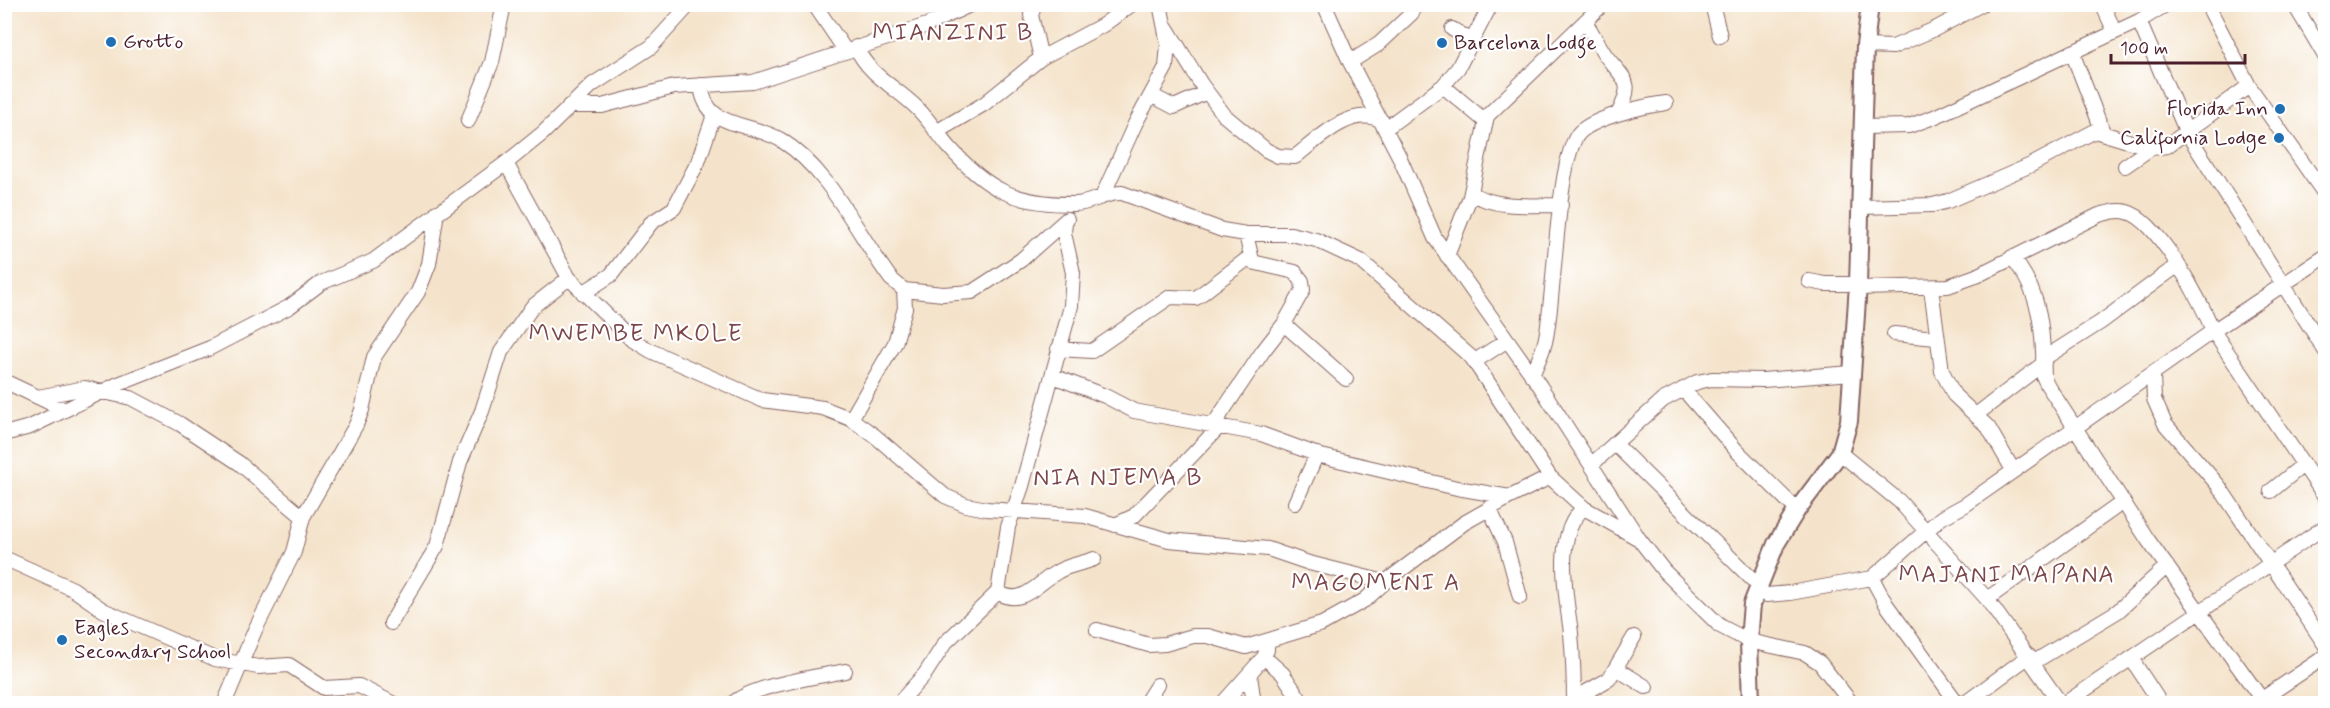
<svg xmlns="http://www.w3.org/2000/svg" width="2330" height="708" viewBox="0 0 2330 708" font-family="Mynerve,sans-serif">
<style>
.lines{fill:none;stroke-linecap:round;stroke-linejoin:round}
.minor-casing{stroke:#866463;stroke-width:16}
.major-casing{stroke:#866463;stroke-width:20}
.minor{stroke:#fff;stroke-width:14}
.major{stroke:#fff;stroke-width:16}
.poi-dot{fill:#1f6fb2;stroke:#fff;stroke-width:2}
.labels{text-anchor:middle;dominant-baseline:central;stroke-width:4.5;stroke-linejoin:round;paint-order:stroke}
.poi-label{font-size:21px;fill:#4a1f2b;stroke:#fff;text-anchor:start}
.quarter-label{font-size:24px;letter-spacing:1.5px;fill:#7c474a;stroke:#fff}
</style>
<rect width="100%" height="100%" fill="#fff"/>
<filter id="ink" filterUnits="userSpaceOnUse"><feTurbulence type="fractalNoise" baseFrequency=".0167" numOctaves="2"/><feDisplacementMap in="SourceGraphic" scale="12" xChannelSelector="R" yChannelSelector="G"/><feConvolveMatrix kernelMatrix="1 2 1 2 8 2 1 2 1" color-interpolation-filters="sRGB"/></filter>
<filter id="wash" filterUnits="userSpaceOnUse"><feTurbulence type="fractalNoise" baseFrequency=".008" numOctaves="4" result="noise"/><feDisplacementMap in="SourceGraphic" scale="24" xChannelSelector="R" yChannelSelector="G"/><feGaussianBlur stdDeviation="1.35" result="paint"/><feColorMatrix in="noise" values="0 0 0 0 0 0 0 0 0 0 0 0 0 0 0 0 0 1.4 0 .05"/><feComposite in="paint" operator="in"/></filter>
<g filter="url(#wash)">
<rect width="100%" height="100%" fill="#f4e3ca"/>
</g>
<g filter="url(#ink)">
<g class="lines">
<!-- minor casing -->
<g class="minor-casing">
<path id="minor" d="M814,4L845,50
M1035,4L1031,15L1041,58
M1324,4L1350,62L1399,156L1435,238L1540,386L1639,539L1664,571L1720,626L1749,641L1805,653L1820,663L1852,704
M1712,4L1720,36
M2102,4L2115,32
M2207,4L2249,86L2326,196
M2294,4L2326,58
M2139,21L2187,133L2326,352
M1586,23C1593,34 1599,46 1606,56C1625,81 1635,81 1618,114
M1166,27L1201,84L1225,116L1266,150L1278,156L1295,157C1318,139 1352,104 1382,121
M1452,29L1471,40
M1865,46L1893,47L1935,29L1982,4
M856,47C869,76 896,87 917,108C929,120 938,134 949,147C987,190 1015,204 1073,204C1090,205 1104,192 1122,193L1222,230L1246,234H1291L1316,240L1361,261L1472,358L1550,477L1584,508L1639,539
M2072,52L2103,132
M1350,62L1379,44L1412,13
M701,85C705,130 749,121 781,140C831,171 857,234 891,279L904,290L943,294L972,292L1021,260L1067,219
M1443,86L1485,121
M1151,95L1174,107L1207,92
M569,106H602L674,87L753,82L927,25L972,4
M468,121L492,62L504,4
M1863,127L1909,126L1934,117L2139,21L2167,4
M1386,128L1443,86L1458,68L1491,4
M936,132L984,104L1041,58L1103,25L1132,4
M506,163L569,278L631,339L651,351L762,400L823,408L851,419L875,436L945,496L966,505L987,509L1085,516L1169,540L1268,549L1309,563L1385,582
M2125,166L2151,148
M1471,193C1497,209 1530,205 1561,205
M1103,195L1135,124L1166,67L1168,44L1160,4
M1861,207L1933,205L1948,201L2031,165L2095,131L2151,148L2167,146L2249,86
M1447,256L1470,197L1487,116L1603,4
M2012,257C2042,294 2043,332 2044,378L2048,386L2148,540L2265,704
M1809,281L1825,284H1858
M1858,288L1948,286L1976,276L2099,215C2108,213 2117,209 2127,212C2157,219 2202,302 2213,331L2326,498
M1931,288L1942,371L1954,395L1988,427L2013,470
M583,293L611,275L651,223L674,208L698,162L714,115
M1284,324L1346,379
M1894,334L1936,338
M1058,349L1092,351L1170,297L1196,298L1251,256L1246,234
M2043,359L2101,322L2178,265
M1475,361L1506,341
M2153,375L2154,399L2165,424L2218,485L2326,646
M1053,376L1105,396L1134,411L1261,434L1321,456L1457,488L1510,497
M1532,376C1536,365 1542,354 1545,342C1555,304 1556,154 1580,132C1596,117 1644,106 1666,103
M4,381L63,409
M1683,389L1737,451L1797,510
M38,397L85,388L131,398L180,424L239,463L303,517
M1977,414L2044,363
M851,419L895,343L905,308L904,290
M1212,427L1263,351L1284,324L1303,290L1302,281L1295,272L1248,261
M4,434L30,427L116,385L210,348L289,307L321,283L373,261L506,163L543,133L592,85L651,47L690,4
M1615,444L1759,586
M1840,453L1899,501L1987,599L2061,704
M1591,465L1663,400L1697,382L1712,379L1763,380L1852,373
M2271,491L2303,465
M1295,503L1317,454
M1489,508L1505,542L1520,597
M1115,525L1134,516L1218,428
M4,558L73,589L103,610L215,659L258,667L289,665L324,688L359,686L394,704
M1872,578L1886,604L1958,704
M1757,591L1767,595L1790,593L1872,578L1941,518L1965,505L2213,331L2326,256
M998,592C1022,608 1037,583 1057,572C1068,565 1081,564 1094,559
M1987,599L2123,502
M391,623L437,546L460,462L482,411L501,352L532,307L569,278
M1097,630L1149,645L1165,644L1193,636H1208L1246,647L1322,624L1365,600L1385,582L1464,523L1510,497L1550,477
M1264,657L1283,674L1303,704
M2131,658L2161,704
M2034,662L2118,611L2167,566
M1617,669L1646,687
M1250,675L1254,704
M1574,699L1609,679L1634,637
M2262,699L2326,656
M224,704L255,630L294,552L303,517L356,425L362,410L374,357L418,292L429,264L437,212
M732,704C753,685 816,677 845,671
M898,704L925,674L945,643L998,592L1008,527L1022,486L1071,306L1073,273L1064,233L1065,222
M1145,704L1157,685
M1222,704L1264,657L1267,650V641
M1574,704C1574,681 1573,656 1571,633C1567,599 1552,534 1584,508
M1964,704L2029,656
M2064,704L2326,526"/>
</g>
<!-- major casing -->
<g class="major-casing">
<path id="major" d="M1751,704L1749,641L1752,604L1776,544L1797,510L1840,453L1849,421L1858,284L1865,46L1870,4"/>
</g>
<!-- minor -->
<use href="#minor" class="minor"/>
<!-- major -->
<use href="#major" class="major"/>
</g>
</g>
<!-- markers -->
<g class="poi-dot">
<circle cx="111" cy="42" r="6"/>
<circle cx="1442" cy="43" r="6"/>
<circle cx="2280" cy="109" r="6"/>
<circle cx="2279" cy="138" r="6"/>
<circle cx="62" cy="640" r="6"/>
</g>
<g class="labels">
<!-- poi labels -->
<g class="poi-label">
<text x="123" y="42">Grotto</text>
<text x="1454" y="43">Barcelona Lodge</text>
<text x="2268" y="109" text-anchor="end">Florida Inn</text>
<text x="2267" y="138" text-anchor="end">California Lodge</text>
<text x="74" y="628">Eagles<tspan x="74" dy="24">Secondary School</tspan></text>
</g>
<!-- quarter labels -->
<g class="quarter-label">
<text x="953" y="33">MIANZINI B</text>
<text x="636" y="334">MWEMBE MKOLE</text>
<text x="1118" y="478">NIA NJEMA B</text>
<text x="2007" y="575">MAJANI MAPANA</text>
<text x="1376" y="583">MAGOMENI A</text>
</g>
</g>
<!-- margin -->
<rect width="2330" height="708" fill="none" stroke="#fff" stroke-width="24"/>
<!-- scale -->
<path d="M2111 54v9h134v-9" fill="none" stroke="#4a1f2b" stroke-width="3"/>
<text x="2120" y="54" font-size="18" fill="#4a1f2b" stroke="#ffffff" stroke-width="4.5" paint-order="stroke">100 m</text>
</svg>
